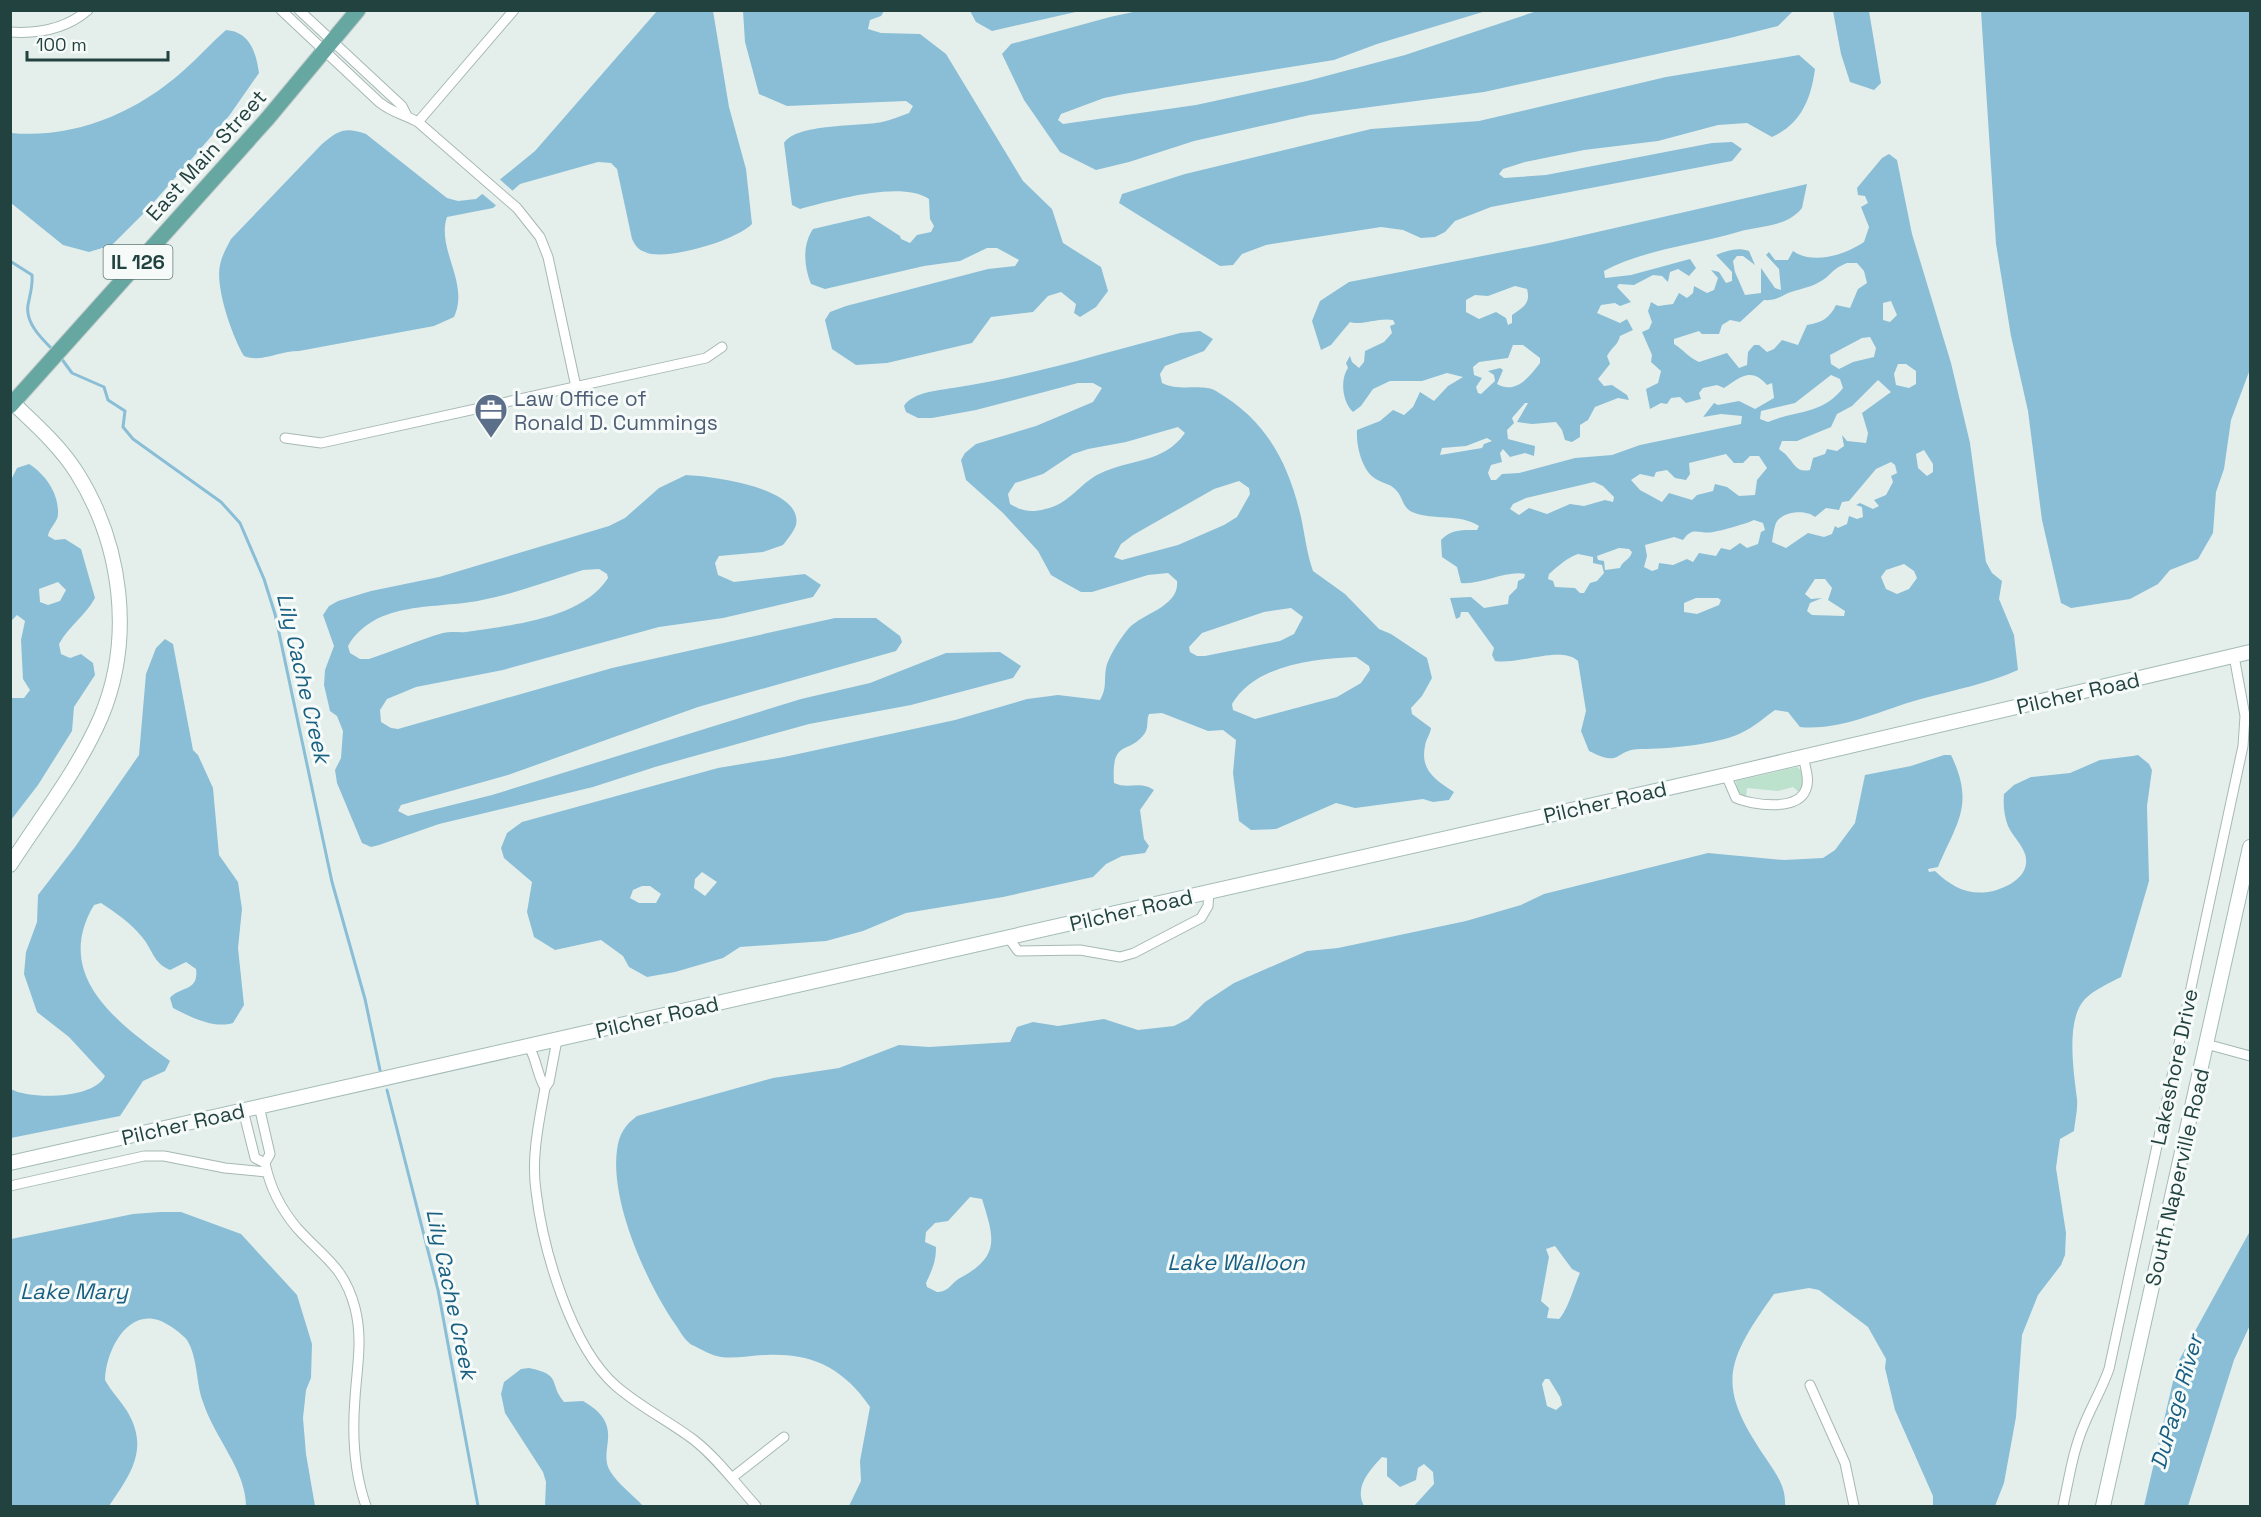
<svg xmlns="http://www.w3.org/2000/svg" width="2261" height="1517" viewBox="0 0 2261 1517" font-family="'Space Grotesk',sans-serif">
<style>
.green{fill:#bce1cc}
.water{fill:#8abed6;fill-rule:evenodd}
.pier{fill:#e4efec}
.lines{fill:none;stroke-linecap:round;stroke-linejoin:round}
.stream{stroke:#8abed6;stroke-width:3}
.street-casing{stroke:#a6b8b5;stroke-width:11}
.secondary-casing{stroke:#a2bbb7;stroke-width:16}
.primary-casing{stroke:#c1cac9;stroke-width:17}
.street{stroke:#fff;stroke-width:9}
.secondary{stroke:#fff;stroke-width:14}
.primary{stroke:#66a7a1;stroke-width:15}
.labels{text-anchor:middle;dominant-baseline:central;stroke-width:6;stroke-linejoin:round;paint-order:stroke}
.shield{fill:#f6fbf9;stroke:#627a77;stroke-width:1.5}
.shield-label{font-size:20px;font-weight:bold;fill:#22423f}
.street-label{font-size:21px;fill:#22423f;stroke:#f6fbf9}
.service-label{font-size:21px;fill:#4e5e75;stroke:#f6fbf9;text-anchor:start}
.water-label{font-size:22px;font-style:italic;fill:#185f82;stroke:#f6fbf9}
</style>
<rect width="100%" height="100%" fill="#e4efec"/>
<!-- green -->
<path class="green" d="M1797,767C1806,773 1803,783 1800,793L1793,787L1778,791L1747,788L1746,797L1738,794L1736,781Z"/>
<!-- water -->
<path class="water" d="M1142,10L1486,11L1377,44L1334,60L1124,94L1104,98L1061,114L1058,120L1063,124L1196,105L1307,81L1405,55L1537,11H1793L1778,26L1730,38L1484,92L1310,115L1194,141L1129,162L1096,170L1060,152L1024,100L1002,54L1011,44L1110,17Z
M657,11H713L729,107L746,169L752,224C737,240 665,262 645,252C638,250 635,245 632,239L617,169L611,163L598,162L520,184L493,208L447,217C436,249 470,283 454,317L434,326L299,351C279,351 261,363 244,356C232,336 215,287 220,265C222,255 227,247 231,239L322,144C339,130 345,127 366,134L447,198L458,201L476,199L535,151Z
M743,11H884L881,16L870,20L868,29L881,33L920,34L946,54L1023,181L1052,209L1063,243L1101,267L1108,291L1096,307L1080,317L1074,313L1076,304L1061,292L1048,296L1033,312L991,317L972,343L887,363L856,365L832,349L825,320L830,312L846,306L988,269L1015,266L1019,260L997,248H987L960,261L924,266L825,289L811,284C804,267 802,245 813,229L869,216L900,236L901,239L910,243L917,235L931,232L934,226L930,219L929,199C901,180 831,201 800,209L792,205L784,143C797,123 859,127 882,122C891,120 900,116 909,113L913,106L906,101L787,106L759,94L745,42Z
M970,11V10L1080,11L992,31L976,22Z
M1833,11H1869L1881,83L1874,90L1850,82L1841,54Z
M1981,11H2250L2249,372L2231,420L2224,469L2216,492L2213,533L2198,559L2170,570L2158,584L2130,599L2071,608L2061,603L2042,520L2028,411L2011,336L1996,244Z
M226,30C250,32 256,52 259,73L229,116L147,210L112,245L89,252L63,245L11,203V133C74,139 136,113 183,71C198,58 211,43 226,30Z
M1799,55L1815,69C1811,99 1801,124 1772,137L1747,123L1718,125L1658,141L1584,150L1525,162L1503,169L1499,174L1504,178L1546,175L1712,143L1732,142L1742,149L1732,161L1491,207L1455,221L1445,232L1435,237L1421,238L1403,230L1381,227L1266,245L1242,254L1233,265L1220,266L1119,203L1122,194L1185,174L1371,129L1479,121L1666,77Z
M1889,154L1897,160L1912,234L1951,363L1970,443L1986,562L1992,573L2002,581L1999,599L2014,635L2018,670C1986,684 1954,690 1921,699C1881,710 1841,731 1800,727L1788,712L1775,710C1765,717 1753,728 1741,733C1716,745 1667,749 1640,749C1613,750 1623,768 1589,751L1581,731L1586,711L1578,661C1562,645 1518,665 1495,661L1492,655L1494,648L1468,612H1461L1460,617L1456,619L1450,598L1471,597L1484,608L1508,604L1509,596L1517,588L1518,581L1524,578L1525,574C1507,570 1481,585 1461,583L1457,567L1442,557L1441,540C1451,529 1463,530 1477,530L1479,526C1459,513 1434,521 1412,512C1402,507 1403,497 1396,490C1390,483 1380,483 1373,477C1361,467 1356,444 1357,430L1380,421L1393,410L1404,415L1413,407L1420,392L1434,401L1448,386L1463,377L1447,373L1422,381H1390L1373,389L1361,406L1353,412C1342,402 1340,379 1348,368L1346,363L1350,356L1352,362L1359,368L1364,362L1365,351L1384,342L1392,333L1390,326L1395,324L1393,320C1379,317 1361,326 1350,322L1331,345L1321,350L1312,321L1320,301L1349,282L1549,243L1807,184L1802,208C1786,228 1760,225 1738,232C1695,245 1645,249 1604,271L1605,278L1631,275L1690,259L1696,268L1689,276L1678,269L1670,272L1668,282L1662,276L1653,275L1634,285L1619,284L1617,287L1631,302L1620,306L1615,303L1601,305L1597,313L1620,323L1627,319L1633,330L1620,336C1618,345 1612,347 1607,356L1610,364L1598,379L1604,386L1612,385L1627,395L1629,400L1618,398L1595,407L1588,420L1580,425V437L1572,442L1565,440L1562,430L1556,422L1532,424L1517,422L1528,403H1525L1512,418L1514,423L1507,430L1508,439L1535,446L1534,456L1525,453L1510,457L1503,449L1500,453L1502,462L1491,465L1488,473L1491,480H1496L1502,474L1519,473L1575,458L1612,455L1640,445L1741,424L1742,416L1721,414L1703,417L1714,403L1718,405L1739,401L1755,409L1774,398L1772,383L1767,385C1751,366 1739,378 1724,388L1717,385L1703,388L1699,393L1701,399L1686,403L1680,397L1671,398L1667,404L1661,403L1650,409L1646,389L1658,383L1661,371L1651,362L1652,355L1642,332L1649,329L1652,322L1648,311L1651,302L1658,306L1673,304L1679,293L1687,298L1693,293L1694,286L1707,293L1714,290L1718,278L1711,270L1719,272L1726,283L1732,281V272L1716,255C1727,251 1737,247 1749,251L1755,265L1743,256H1737L1733,261L1735,272L1745,295L1761,293V268L1775,288L1781,290L1779,269L1766,255L1769,252L1775,260H1788L1793,251C1813,265 1845,255 1864,242L1869,227L1861,207L1868,203L1865,196L1858,195L1857,188L1882,158ZM1847,263H1857L1864,271L1867,283L1858,289L1850,308L1836,305C1830,318 1821,323 1807,325L1798,345L1782,340L1774,349L1767,352L1759,345H1754L1748,352L1747,365L1739,368L1727,353L1699,362C1688,357 1684,350 1674,344V339L1699,331L1702,334H1719L1722,325L1730,320L1740,322L1764,300C1777,301 1780,296 1791,292C1804,288 1816,286 1827,277C1834,270 1837,267 1847,263ZM1515,286L1527,289C1531,304 1523,307 1512,315V323L1508,325L1506,318L1496,312L1479,319L1466,312V300L1475,295L1488,296ZM1891,301L1897,315L1890,322L1883,320V303ZM1870,337L1876,348L1874,357L1853,362L1839,369L1831,364L1830,355L1862,338ZM1513,345H1523L1540,358V363C1530,376 1516,395 1497,384L1503,370L1500,368L1488,371L1494,375L1495,381L1481,394L1478,393L1476,387L1482,378L1474,375L1473,367L1479,362L1508,358ZM1898,364H1906L1916,371V384L1909,388L1896,385L1894,374ZM1831,375L1840,379L1843,388C1822,415 1796,410 1768,422L1760,419L1761,411L1795,403ZM1878,380L1891,392L1862,413L1868,433L1866,443L1847,441L1842,435L1844,446L1837,451L1827,449L1825,454L1813,458L1810,470C1796,473 1794,463 1787,456C1785,453 1782,452 1779,449L1782,441H1797L1831,427L1837,414L1852,406ZM1487,438L1492,441L1484,444L1482,448L1440,455L1442,448L1466,446ZM1924,450L1933,464V472L1927,476L1918,468L1916,454ZM1726,454L1734,463H1743L1750,456H1759L1767,468L1757,480L1755,495L1739,496L1727,487L1715,484L1713,491L1697,495L1692,500L1669,493L1662,502L1640,490L1631,480L1640,474L1654,477L1656,472L1667,470L1675,478L1686,480L1690,474L1689,463ZM1891,462L1895,465L1897,473L1891,476L1893,482L1886,495L1874,500L1879,506L1873,509L1860,503L1856,505L1862,507L1863,517L1857,519L1849,516L1847,524L1838,528L1835,526L1832,534L1824,537L1808,533L1786,548L1772,542C1773,536 1774,528 1776,523C1782,511 1806,509 1815,517L1826,508L1839,510L1842,502L1849,501L1876,469ZM1594,482L1603,486L1614,497L1613,502L1605,500L1584,506L1570,504L1547,514L1529,508L1519,515L1510,509L1513,504L1526,498ZM1754,520L1763,523L1765,530L1761,532L1758,544L1747,548L1740,543L1730,550L1721,548L1716,556L1699,553L1693,562L1687,559L1673,565L1659,563L1658,569L1652,571L1644,567L1647,556L1645,545L1674,537L1683,540C1693,525 1700,535 1713,532C1720,531 1749,523 1754,520ZM1619,548L1629,549L1632,552C1630,560 1622,561 1620,568L1605,570L1604,561L1598,560L1597,556ZM1578,554L1593,557V563L1602,565L1604,573L1597,581L1590,583L1584,593H1580L1575,588L1555,587L1553,581L1548,579L1549,574C1557,567 1568,557 1578,554ZM1904,564L1914,571L1917,578L1909,589L1897,594L1886,589L1881,577L1886,570ZM1815,579H1825L1832,588L1828,600L1845,611L1844,616L1812,615L1807,611L1810,603L1822,598L1811,599L1805,594ZM1696,598H1718L1721,600L1719,605L1697,614L1684,612V603Z
M1200,331L1213,339L1204,351L1165,366L1160,374L1162,383C1179,392 1202,383 1216,391C1267,421 1288,462 1301,517C1305,536 1307,554 1313,571L1345,594L1379,629L1391,634L1427,658L1432,678L1422,696L1411,708L1412,714L1431,728C1430,735 1426,739 1425,746C1420,771 1436,780 1454,792L1449,800L1433,802L1423,799L1355,808L1336,803L1276,829L1251,830L1239,821L1233,773L1236,740L1223,730L1208,731L1162,713L1149,714C1146,721 1149,726 1145,733C1129,756 1111,737 1114,783C1129,790 1139,780 1154,790L1140,810L1144,839L1149,846L1145,853L1122,856L1106,864L1093,877L1003,897L906,913L863,931L826,941L740,947L723,958L675,972L647,977L629,967L623,956L601,940L555,950L534,937L527,912L532,882L504,858L501,848L507,833L522,822L718,768L784,757L955,720L1027,699L1058,695L1100,700C1108,687 1103,678 1107,664C1111,653 1121,637 1129,628C1142,614 1180,606 1177,581L1168,573L1148,575L1092,592H1081L1063,582L1051,575L1038,551L1003,513L966,480L961,460L965,453L976,444L1036,426L1093,402L1102,388L1093,383H1078L976,410L932,418H918L906,412L904,406C913,391 943,390 959,387C1034,375 1107,352 1180,333ZM1178,427L1185,433C1163,464 1131,458 1099,474C1080,483 1070,504 1045,509C1031,513 1022,511 1010,504L1008,494L1015,483L1043,474L1073,454L1088,449L1126,442ZM1239,481L1249,488L1250,494L1237,517L1224,525L1178,545L1122,560L1114,557L1121,544L1133,535L1214,489ZM1291,608L1303,617L1294,634L1280,641L1205,656H1197L1190,652L1189,647L1202,633L1264,612ZM1356,657L1369,666L1370,670L1361,683L1337,697L1255,719L1233,710L1232,704C1256,664 1314,659 1356,657ZM702,872L717,882L705,896L694,888L695,879ZM642,886H650L661,894L656,903H639L630,898L633,890Z
M29,464C45,474 59,493 58,514C58,522 49,528 48,536L55,540L65,539L81,549L95,598C85,616 69,626 59,644L61,654L70,658L81,654L93,663L95,675L74,707L72,731L38,785L11,820V698H24L30,690L23,679L21,640L25,621L17,615L11,621V480L17,468ZM58,582L66,590L60,601L48,605L40,602L39,589Z
M686,475C709,476 804,487 796,525C794,531 787,540 783,545L763,552L719,556L715,563L718,575L734,582L805,574L821,585L813,597L723,618L659,627L503,670L416,687L387,699L380,710L381,722L391,728L398,729L612,668L835,618H876L900,636L902,642L896,651L698,707L508,775L401,805L398,811L408,816L492,795L801,699L870,683L946,653L1000,652L1021,666L1013,678L911,705L809,724L655,767L593,787L439,824L379,845L371,847L362,843L337,783L335,770L341,758L343,731L337,716L330,711L324,685L325,670L334,646L323,615L329,606L338,601L371,591L439,577L609,526L625,518L659,488ZM599,569L607,574L608,578C582,619 511,625 466,632C459,633 451,631 443,633C418,640 394,651 369,659H360L350,653L348,646C376,599 436,610 482,600C515,594 550,580 583,570Z
M165,639L173,644L193,750L198,755L213,788L219,855L238,882L242,909L238,948L244,1005L233,1023C214,1029 190,1017 173,1008L170,998C180,986 199,992 196,969L186,962L170,970C153,963 153,950 142,937C131,923 116,913 101,903L94,905C52,976 118,1023 170,1061L165,1071L143,1081L120,1116L11,1138V1089C30,1100 94,1099 105,1076L69,1037L37,1012L24,974L26,952L37,922L38,895L75,847L139,755L146,674L156,648Z
M1944,755H1951C1975,805 1957,822 1938,867L1928,869L1929,872L1935,871C1951,886 1966,895 1988,892C2006,889 2032,876 2025,854C2021,843 2012,835 2008,826C2004,816 2003,804 2004,794L2014,785L2031,777L2070,773L2100,760L2133,756L2138,755L2149,764L2152,770L2147,806L2149,881L2121,977C2109,983 2094,990 2085,999C2065,1020 2074,1073 2077,1099C2078,1109 2075,1121 2074,1131L2060,1139L2056,1168L2066,1233L2065,1255L2061,1265L2038,1295L2022,1335L2016,1417L2004,1483L1995,1506H1933V1496L1895,1410L1885,1368L1886,1359L1868,1327L1819,1290L1809,1288L1774,1294C1723,1365 1717,1387 1767,1460C1777,1475 1786,1487 1785,1506H1414L1434,1484L1433,1472L1424,1464L1418,1468L1416,1480L1400,1487L1387,1476V1458L1382,1457C1369,1471 1354,1487 1364,1506H849L861,1481L860,1461L870,1407C844,1369 813,1353 767,1355C753,1355 736,1359 721,1357C712,1356 701,1349 692,1345C685,1341 680,1331 675,1324C646,1282 610,1201 617,1150C619,1134 625,1125 637,1116L773,1078L839,1068L899,1045L929,1047L1010,1042L1017,1027L1033,1022L1058,1026L1104,1019L1138,1030L1174,1026L1188,1019L1205,1002L1234,983L1307,951L1338,948L1466,921L1521,905L1544,894L1708,853L1784,860L1823,858L1835,850L1855,823L1865,775L1911,766ZM970,1197L982,1199C994,1238 1001,1256 960,1278C951,1283 949,1292 937,1292L927,1287L926,1283C932,1270 936,1262 936,1247L925,1242L926,1232L935,1223L948,1221ZM1555,1246L1572,1269L1580,1273C1574,1286 1568,1310 1559,1319L1547,1318L1549,1308L1541,1301L1549,1257L1546,1249ZM1545,1379H1549L1560,1397L1562,1405L1556,1410L1547,1406L1542,1384Z
M160,1212H181L241,1234L297,1295L312,1344L311,1378L306,1390L303,1418L306,1454L315,1506H246C246,1470 214,1437 203,1402C196,1384 198,1358 187,1340C183,1335 175,1329 170,1326C132,1300 106,1347 105,1380C111,1391 120,1400 127,1411C150,1449 130,1475 109,1506H11V1239L133,1214Z
M2250,1231V1325L2234,1360L2188,1506H2144L2177,1364Z
M529,1368C563,1375 548,1383 564,1402L583,1401C627,1426 597,1449 610,1471C618,1484 633,1495 643,1506H545L546,1482L543,1472L505,1413L501,1394L504,1382L521,1369Z"/>
<!-- pier -->
<path class="pier" d="M496,176L514,192L498,207L480,192Z"/>
<g class="lines">
<!-- stream -->
<path class="stream" d="M10,261L32,275C33,286 30,294 28,305C25,323 42,339 54,351
M61,358L72,373L104,387L108,400L125,411L123,427L133,439L221,502L240,523L264,579L275,614L332,882L365,999L380,1070
M387,1090L438,1290L478,1506"/>
<!-- street casing -->
<g class="street-casing">
<path id="street" d="M281,10L379,102C394,114 402,113 418,122L517,208L540,237L548,257L576,387
M299,10L402,106L407,116
M10,32C39,34 66,29 88,10
M418,122L514,10
M285,438L321,443L706,358L722,347
M1726,775L1736,798C1752,805 1798,812 1806,789C1810,780 1805,766 1803,756
M1008,937L1018,951L1080,950L1120,957L1134,953L1201,918L1208,906L1209,892
M557,1040L549,1082L545,1088C539,1122 531,1157 536,1191C543,1250 571,1347 616,1386C640,1407 669,1421 694,1440C718,1459 736,1484 756,1506
M2206,1044L2250,1056
M529,1047C537,1060 537,1075 545,1088
M259,1106L270,1154L265,1163C270,1188 281,1209 297,1228C323,1257 344,1266 355,1308C363,1339 357,1367 355,1398C352,1435 354,1472 366,1506
M243,1110L255,1158L265,1163
M10,1186L144,1156H164L225,1168L266,1172
M1810,1385L1845,1463L1854,1506
M733,1477L784,1437
M2063,1506C2069,1479 2073,1450 2084,1425C2092,1405 2102,1389 2109,1369L2243,746L2245,716L2234,656"/>
</g>
<!-- secondary casing -->
<g class="secondary-casing">
<path id="secondary" d="M10,865C41,817 78,770 101,717C134,638 122,545 77,473C60,446 36,425 13,403
M10,1163L1726,775L2250,652
M2103,1506L2250,847"/>
</g>
<!-- primary casing -->
<g class="primary-casing">
<path id="primary" d="M10,406L268,118L358,10"/>
</g>
<!-- street -->
<use href="#street" class="street"/>
<!-- secondary -->
<use href="#secondary" class="secondary"/>
<!-- primary -->
<use href="#primary" class="primary"/>
</g>
<!-- icons -->
<defs>
<g id="office-pin" transform="scale(1.725)"><path d="M0 17L-7.5 6A9.5 9.5 0 1 1 7.5 6Z" fill="#5c6f8a" stroke="#f6fbf9"/><path d="M-6-3h4V-5.5h4V-3h4V5H-6ZM-1-4.5V-3h2v-1.5ZM-6 0V1H6V0Z" fill="#fff"/></g>
</defs>
<g fill-rule="evenodd">
<use href="#office-pin" x="491" y="410"/>
</g>
<g class="labels">
<!-- shield labels -->
<rect class="shield" x="103.5" y="245" width="69" height="34" rx="4.5"/>
<g class="shield-label">
<text x="138" y="262">IL 126</text>
</g>
<!-- street labels -->
<g class="street-label">
<text transform="translate(206 155) rotate(-48)">East Main Street</text>
<text transform="translate(2078 693) rotate(-13)">Pilcher Road</text>
<text transform="translate(1605 802) rotate(-13)">Pilcher Road</text>
<text transform="translate(1131 910) rotate(-13)">Pilcher Road</text>
<text transform="translate(657 1017) rotate(-13)">Pilcher Road</text>
<text transform="translate(2174 1067) rotate(-78)">Lakeshore Drive</text>
<text transform="translate(183 1124) rotate(-13)">Pilcher Road</text>
<text transform="translate(2177 1177) rotate(-77)">South Naperville Road</text>
</g>
<!-- service labels -->
<g class="service-label">
<text x="514" y="398">Law Office of<tspan x="514" dy="24">Ronald D. Cummings</tspan></text>
</g>
<!-- water labels -->
<g class="water-label">
<text transform="translate(304 678) rotate(77)">Lily Cache Creek</text>
<text x="1236" y="1262">Lake Walloon</text>
<text x="74" y="1291">Lake Mary</text>
<text transform="translate(452 1294) rotate(78)">Lily Cache Creek</text>
<text transform="translate(2176 1402) rotate(-74)">DuPage River</text>
</g>
</g>
<!-- border -->
<rect width="2261" height="1517" fill="none" stroke="#22423f" stroke-width="24"/>
<!-- scale -->
<path d="M27 51v9h141v-9" fill="none" stroke="#22423f" stroke-width="3"/>
<text x="36" y="51" font-size="18" fill="#22423f" stroke="#f6fbf9" stroke-width="4.5" paint-order="stroke">100 m</text>
</svg>
